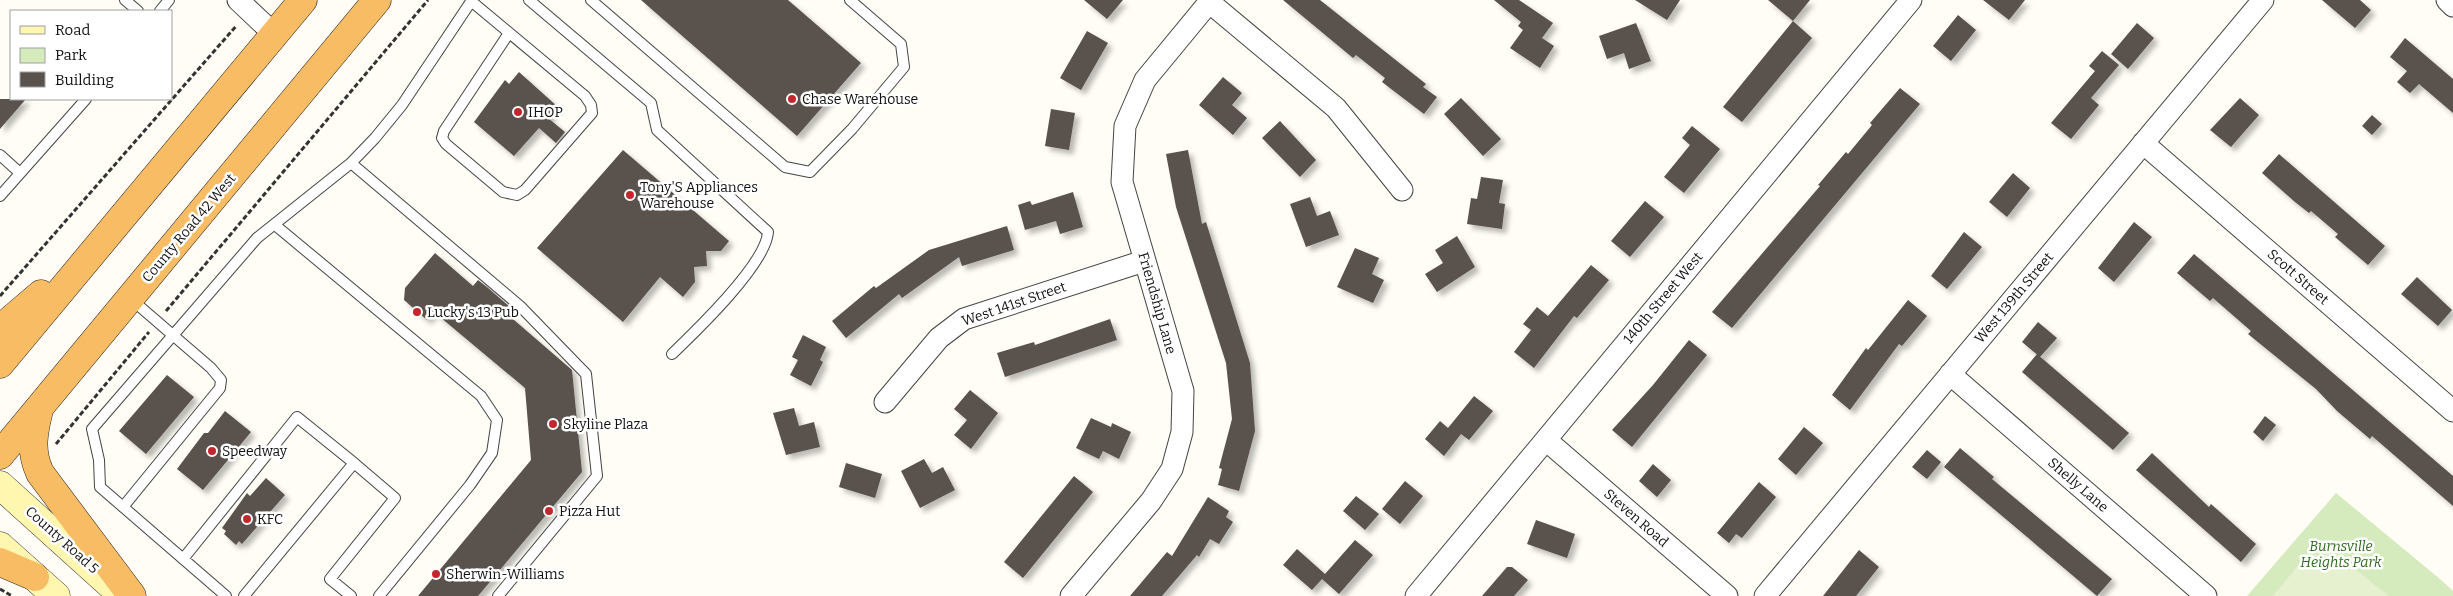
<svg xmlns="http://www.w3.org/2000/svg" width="2453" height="596" viewBox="0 0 2453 596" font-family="Bitter,serif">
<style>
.green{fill:#d5ebbd}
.pitch{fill:#e6f2cf}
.building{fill:#5a524d;filter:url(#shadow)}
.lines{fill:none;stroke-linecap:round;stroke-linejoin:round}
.service-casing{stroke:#444;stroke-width:12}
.minor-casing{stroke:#444;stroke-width:23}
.secondary-casing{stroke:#333;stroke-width:29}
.trunk-casing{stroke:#222;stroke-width:29}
.path{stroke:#333;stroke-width:3;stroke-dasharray:5 2.5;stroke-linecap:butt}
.service{stroke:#fff;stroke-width:10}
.minor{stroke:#fff;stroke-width:21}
.secondary{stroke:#fff6b0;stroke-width:28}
.trunk{stroke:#f7bc64;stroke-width:28}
.poi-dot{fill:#c4262e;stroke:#fff;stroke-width:2}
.labels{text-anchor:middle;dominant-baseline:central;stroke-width:5;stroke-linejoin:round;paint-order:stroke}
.poi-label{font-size:14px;fill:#111;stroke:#fff;text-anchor:start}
.street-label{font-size:14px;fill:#111;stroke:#fff}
.park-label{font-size:14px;font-style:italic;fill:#2f6b1f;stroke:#fff}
</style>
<defs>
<filter id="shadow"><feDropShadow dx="4.5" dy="4.5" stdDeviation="2.5" flood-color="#0004"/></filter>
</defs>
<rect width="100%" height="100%" fill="#fffdf5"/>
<!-- green -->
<path class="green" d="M2336,493L2440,579L2453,591V596H2247Z"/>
<!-- pitch -->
<path class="pitch" d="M2336,554L2389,596H2273L2306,556Z"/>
<!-- building -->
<path class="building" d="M641,0H788L861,63L797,136Z
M1084,0H1123L1107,19Z
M1283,0H1320L1426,84L1423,87L1437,97L1424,114L1382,82L1385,78L1356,55L1353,58Z
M1494,0H1519L1553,23L1542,38L1554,46L1540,68L1510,48L1523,30L1518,26L1521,22Z
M1635,0H1680L1667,20Z
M1768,0H1810L1793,21Z
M1983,0H2025L2009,20Z
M2322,0H2360L2371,10L2355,28Z
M1958,15L1976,30L1951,61L1933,46Z
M1793,21L1812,38L1742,122L1723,107Z
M1636,23L1651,61L1629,69L1624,53L1607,59L1599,36Z
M2137,23L2154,38L2128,69L2111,54Z
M1087,31L1108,43L1081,90L1060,78Z
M2405,38L2453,79V113L2419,84L2410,93L2397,82L2407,71L2390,57Z
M2102,51L2119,65L2091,98L2099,105L2071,139L2051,123L2095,71L2089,66Z
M519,72L558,107L548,118L565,132L556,143L539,128L514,156L474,122L505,80L509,84Z
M1223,77L1242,93L1232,105L1247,118L1233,135L1199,105Z
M1900,88L1920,104L1732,328L1712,312L1820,186L1818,185L1846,152L1848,154L1872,125L1870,123Z
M1461,98L1501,139L1483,156L1444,114Z
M2240,98L2259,115L2231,147L2210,130Z
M0,99H26L0,129Z
M1051,109L1075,113L1069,150L1045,146Z
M2372,115L2382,124L2372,135L2362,126Z
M1280,121L1316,160L1300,177L1262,138Z
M1692,126L1720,149L1684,193L1664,177L1690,145L1682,138Z
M623,150L729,241L721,251H706L707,266L694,267L695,282L683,297L660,277L623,322L537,248Z
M1188,150L1202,224L1206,222L1250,363L1255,431L1239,491L1218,485L1222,469L1219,468L1232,419L1226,363L1176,207L1166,154Z
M2279,154L2385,246L2368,265L2335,237L2338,234L2311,211L2309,213L2295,202L2262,173Z
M2013,173L2030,188L2007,217L1989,202Z
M1481,177L1503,180L1499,203L1505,204L1502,229L1467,224L1471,198L1477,199Z
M1073,192L1083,227L1060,234L1056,221L1025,230L1018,205L1030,201L1032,205Z
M1310,197L1317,216L1330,211L1339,235L1306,247L1290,204Z
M1645,201L1664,217L1630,257L1611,241Z
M2134,222L2152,237L2114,282L2098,268Z
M1007,226L1014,250L962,266L959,257L902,298L899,294L846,338L832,321L874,286L876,288L929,250Z
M1964,232L1982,247L1947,289L1931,276Z
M1457,236L1475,267L1437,292L1425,274L1443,263L1435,250Z
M1355,248L1379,258L1372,274L1384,280L1373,303L1337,287Z
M435,253L473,286L478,280L487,287L510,307L506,313L572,370L582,472L478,596H418L531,460L525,388L434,312L427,320L404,300L405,288Z
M2194,254L2453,476V506L2372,436L2370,439L2337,411L2316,389L2248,334L2251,331L2213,298L2210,301L2177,273Z
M1591,265L1609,280L1577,318L1574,316L1534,368L1514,352L1531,330L1523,324L1537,307L1548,316Z
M2417,277L2452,310L2438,326L2401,294Z
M1908,300L1927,316L1902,346L1899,344L1850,410L1832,395L1866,348L1868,350Z
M1110,319L1117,340L1005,377L997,353L1034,342L1035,345Z
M2038,322L2057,338L2040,357L2022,342Z
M803,335L826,347L820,360L823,362L811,386L790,375L798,360L792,357Z
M1689,340L1707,355L1632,447L1612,430L1653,385Z
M2037,354L2129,433L2113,450L2022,372Z
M167,375L194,397L146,454L119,431Z
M970,390L998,413L971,449L954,435L967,420L954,409Z
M1474,396L1493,411L1469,440L1461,434L1444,456L1425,439L1440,421L1448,428Z
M794,408L799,426L814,422L820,447L786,455L773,413Z
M225,411L251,432L203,490L177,469L204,433H208Z
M2265,416L2276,425L2263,441L2253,432Z
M1091,418L1111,427L1112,423L1131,432L1119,459L1103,451L1099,459L1076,448Z
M1804,427L1823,443L1796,475L1778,459Z
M1960,448L1994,477L1992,479L2112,579L2097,596L1944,467Z
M1927,450L1941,462L1927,479L1912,467Z
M2152,453L2209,507L2211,504L2256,544L2241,562L2136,470Z
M924,459L932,473L943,467L955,490L920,508L901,471Z
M846,463L882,474L875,498L839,487Z
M1653,464L1671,480L1657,497L1639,481Z
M1074,476L1093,492L1023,578L1004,562Z
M266,478L285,495L242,544L239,541L236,545L224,534L226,531L222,528L247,493L250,496Z
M1405,481L1423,496L1400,524L1382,509Z
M1759,482L1776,497L1742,538L1736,534L1729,543L1717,533Z
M1356,496L1379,514L1365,530L1343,511Z
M1208,497L1229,511L1226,517L1233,522L1219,544L1210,539L1199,557L1197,555L1162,596H1130L1167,552L1172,556Z
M1536,520L1575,534L1567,558L1527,544Z
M1355,540L1373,555L1339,594L1322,579L1312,590L1283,565L1297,549L1325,574Z
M1859,550L1879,567L1856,596H1823Z
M1507,567H1512L1528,580L1514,596H1482Z"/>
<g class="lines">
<!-- service casing -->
<g class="service-casing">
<path id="service" d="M125,0L138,11
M529,0L651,103L657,130L768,232C766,264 696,331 672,354
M591,0L785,167L810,172L852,129L904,67L901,44L850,0
M471,1L585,96L591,105L592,113L525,190L517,195L503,192L446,144L442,138L444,131L509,33
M160,11L169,0
M0,155L20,173
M351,163L520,306L586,374L597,476L498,596
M0,196L86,99
M275,225L481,396L497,420L492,453L470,485L379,596
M123,507L220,388L221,380L211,368L131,299
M183,559L297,417L354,463
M226,596L100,487L99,460L92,429L257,238L351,163L375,138L402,105L472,0
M244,596L354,463L395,498L330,579L351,596"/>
</g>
<!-- minor casing -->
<g class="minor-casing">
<path id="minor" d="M238,0L274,34
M2447,0L2453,6
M1209,2L1336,108L1402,190
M2143,143L2453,411
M1950,374L2206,596
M885,402L939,338L964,319L1144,261
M1546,440L1727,596
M1071,596L1151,501L1172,469L1182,432L1183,391L1122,182L1125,126L1145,80L1211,0
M1416,596L1911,0
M1765,596L2263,0"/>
</g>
<!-- secondary casing -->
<g class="secondary-casing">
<path id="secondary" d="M0,485L123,596
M0,546L56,596"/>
</g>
<!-- trunk casing -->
<g class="trunk-casing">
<path id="trunk" d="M0,329L41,294
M0,364L303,0
M39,410C33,434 30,451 40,473L132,596
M0,455L377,0
M0,562L35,577"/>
</g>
<!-- path -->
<path class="path" d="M0,296L237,25
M166,311L428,0
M56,444L149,332
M0,589L12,596"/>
<!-- service -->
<use href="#service" class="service"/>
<!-- minor -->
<use href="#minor" class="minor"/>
<!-- secondary -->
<use href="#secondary" class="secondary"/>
<!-- trunk -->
<use href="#trunk" class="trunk"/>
</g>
<!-- markers -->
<g class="poi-dot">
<circle cx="792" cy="99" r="5"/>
<circle cx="518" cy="112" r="5"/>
<circle cx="630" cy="195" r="5"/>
<circle cx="417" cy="312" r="5"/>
<circle cx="553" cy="424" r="5"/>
<circle cx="212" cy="451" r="5"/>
<circle cx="549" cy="511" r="5"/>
<circle cx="247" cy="519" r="5"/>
<circle cx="436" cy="574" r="5"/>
</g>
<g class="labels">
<!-- poi labels -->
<g class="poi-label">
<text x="802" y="99">Chase Warehouse</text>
<text x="528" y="112">IHOP</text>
<text x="640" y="187">Tony'S Appliances<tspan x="640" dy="16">Warehouse</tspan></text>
<text x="427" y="312">Lucky's 13 Pub</text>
<text x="563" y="424">Skyline Plaza</text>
<text x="222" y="451">Speedway</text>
<text x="559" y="511">Pizza Hut</text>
<text x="257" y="519">KFC</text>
<text x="446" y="574">Sherwin-Williams</text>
</g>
<!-- street labels -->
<g class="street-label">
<text transform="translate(189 228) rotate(-50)">County Road 42 West</text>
<text transform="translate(2298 277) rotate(41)">Scott Street</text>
<text transform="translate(1663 298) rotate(-50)">140th Street West</text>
<text transform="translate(2014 298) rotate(-50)">West 139th Street</text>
<text transform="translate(1157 303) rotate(74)">Friendship Lane</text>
<text transform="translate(1014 304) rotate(-19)">West 141st Street</text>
<text transform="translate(2078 485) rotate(41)">Shelly Lane</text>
<text transform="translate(1636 518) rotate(41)">Steven Road</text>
<text transform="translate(62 540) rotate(42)">County Road 5</text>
</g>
<!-- park labels -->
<g class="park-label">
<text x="2341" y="546">Burnsville<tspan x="2341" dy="16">Heights Park</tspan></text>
</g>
</g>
<!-- legend -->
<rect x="10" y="10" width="162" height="90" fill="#ffffff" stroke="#a0a0a0"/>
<rect x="20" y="26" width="25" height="8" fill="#fff6b0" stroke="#a0a0a0"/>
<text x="55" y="35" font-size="15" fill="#111111">Road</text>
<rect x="20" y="48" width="25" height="15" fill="#d5ebbd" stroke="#a0a0a0"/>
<text x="55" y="60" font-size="15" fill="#111111">Park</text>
<rect x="20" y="72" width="25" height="15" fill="#5a524d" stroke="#a0a0a0"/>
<text x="55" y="85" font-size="15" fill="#111111">Building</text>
</svg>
